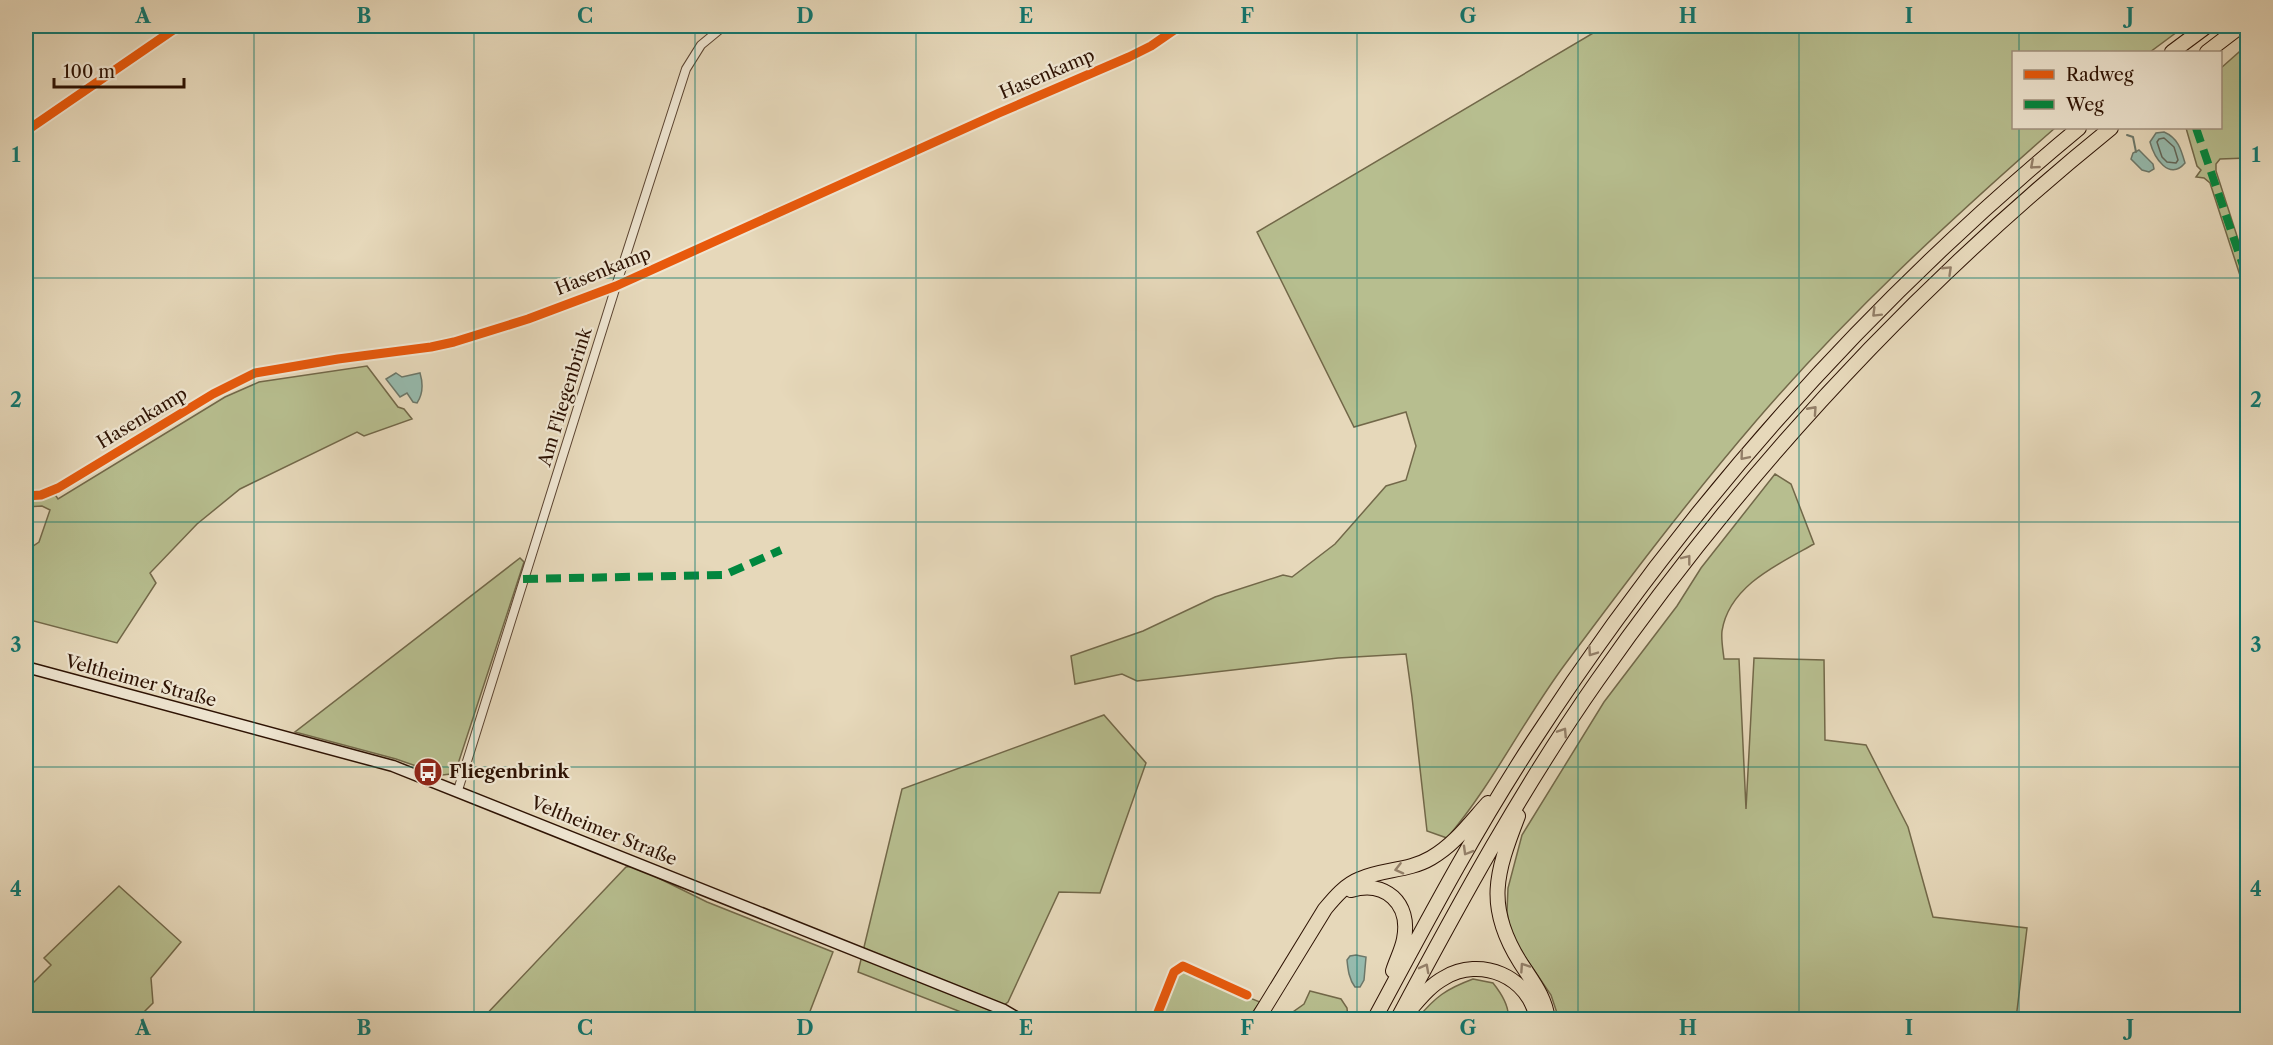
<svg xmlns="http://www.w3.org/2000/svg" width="2273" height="1045" viewBox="0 0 2273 1045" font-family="'Libre Caslon Text',serif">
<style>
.green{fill:#b7be8f;stroke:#726849;stroke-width:1.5}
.water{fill:#96baad;stroke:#6c7769;stroke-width:1.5}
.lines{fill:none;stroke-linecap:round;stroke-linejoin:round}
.shore{stroke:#626658;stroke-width:1.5}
.stream{stroke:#6c7769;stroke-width:2}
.street-casing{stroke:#5b4431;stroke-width:10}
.secondary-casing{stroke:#2d1203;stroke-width:13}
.highway-casing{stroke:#2d1203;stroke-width:16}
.street{stroke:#efe6d2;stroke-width:8}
.secondary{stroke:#efe6d2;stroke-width:10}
.highway{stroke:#e6d8ba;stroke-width:14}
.quiet{stroke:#00873e;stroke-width:8;stroke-dasharray:15 8;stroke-linecap:butt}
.cycleway-casing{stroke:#efe6d2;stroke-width:13}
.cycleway{stroke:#e8590c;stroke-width:9}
.oneway{stroke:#937f68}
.grid{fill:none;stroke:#0f766e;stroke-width:1.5;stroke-opacity:0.55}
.labels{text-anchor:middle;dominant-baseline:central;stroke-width:4.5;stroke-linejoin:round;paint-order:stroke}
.street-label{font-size:18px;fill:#2d1203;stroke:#efe6d2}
.poi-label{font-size:18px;font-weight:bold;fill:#2d1203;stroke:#efe6d2;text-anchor:start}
.neatline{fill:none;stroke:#0f766e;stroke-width:2}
.grid-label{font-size:20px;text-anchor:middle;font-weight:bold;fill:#0f766e}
</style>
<rect width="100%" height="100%" fill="#e6d8ba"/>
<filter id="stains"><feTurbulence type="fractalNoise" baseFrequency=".00333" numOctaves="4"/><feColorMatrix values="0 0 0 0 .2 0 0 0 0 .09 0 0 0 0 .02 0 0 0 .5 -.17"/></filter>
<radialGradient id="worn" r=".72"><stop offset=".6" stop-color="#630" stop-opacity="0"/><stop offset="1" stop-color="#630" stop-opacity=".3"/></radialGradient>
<!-- green -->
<path class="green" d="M1605,26H2185L2150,52H2014V128H2055C1950,220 1847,315 1756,421C1689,499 1627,581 1566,663C1524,719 1493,784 1447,838L1427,831L1412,697L1406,654L1338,658L1137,681L1122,674L1075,684L1071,656L1143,631L1215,597L1283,575L1292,577L1335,544L1386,486L1406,480L1416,446L1406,412L1354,427L1257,232Z
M2247,45V158L2220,159L2216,164V171L2247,267V297L2210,183L2204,178L2196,177L2201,170L2197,166L2186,128H2220L2221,68Z
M367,366L398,407L404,409L412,419L364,436L357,432L240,489L197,524L150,573L156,583L117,643L26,619V551L39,542L50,510L42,506L26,507V498L48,496L54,493L58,499L225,397L259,382Z
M1775,474L1791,484L1814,544C1778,564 1729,586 1722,631C1721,640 1723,650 1724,659H1739L1746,809L1754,658L1824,660L1825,740L1866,745L1908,827L1933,917L2027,928L2016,1019H1559L1551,995L1517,945L1510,928L1507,912L1508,888L1522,835L1604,702L1677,606L1701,568Z
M520,558L524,562L456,770L451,774L442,775L396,759L295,732Z
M1104,715L1146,763L1100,893L1059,892L1008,1002L991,1015L1002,1019H979L858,972L902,789Z
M634,866L707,902L833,952L807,1019L481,1020L626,867Z
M119,886L181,942L151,978L153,1003L137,1019H27L26,990L51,965L44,958Z
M1182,972H1185L1260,1002L1248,1019L1158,1020L1175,979Z
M1473,979L1493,983C1501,993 1510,1006 1508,1019H1417C1435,997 1446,989 1473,979Z
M1310,991L1341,999L1347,1008L1348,1019H1283L1304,1004Z"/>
<!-- water -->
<path class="water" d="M2164,132C2178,138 2181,149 2185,163C2169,182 2154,157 2150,142L2156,133Z
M2139,150L2153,164L2154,169L2149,172L2142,170L2131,159L2133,153Z
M396,373L402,377L420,373C423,383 423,394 417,403L413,402L407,393L400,397L386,379Z
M1356,955L1366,957L1364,980L1360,987H1355C1349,979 1348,970 1347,960L1350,956Z"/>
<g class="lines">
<!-- shore -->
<path class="shore" d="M2164,138L2174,147L2178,160L2176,163L2167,162L2162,157L2157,142L2159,139Z"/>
<!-- stream -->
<path class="stream" d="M2127,135L2133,137L2136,152"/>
<!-- street casing -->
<g class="street-casing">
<path id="street" d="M26,131L179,26
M26,496L41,495L58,488L213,394L255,373L338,359L431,347L454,342L528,319L616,286L999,113L1129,57L1151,46L1180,26
M458,790L616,286L686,69L701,45L724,26
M1155,1020L1174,972L1183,966L1247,995"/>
</g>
<!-- secondary casing -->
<g class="secondary-casing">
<path id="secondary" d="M26,667L393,766L1004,1010L1021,1020"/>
</g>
<!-- highway casing -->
<g class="highway-casing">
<path id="highway" d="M2172,52L2207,26
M2207,52L2241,26
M1518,816C1496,873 1485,906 1520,962C1532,981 1545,996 1548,1020
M1351,890C1385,880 1411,903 1404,939C1402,950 1396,961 1393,971
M1407,1013C1418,1001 1429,986 1444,978C1480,956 1530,976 1537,1020
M1257,1020L1325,909C1335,897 1345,885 1360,879C1382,869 1409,871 1431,858C1454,845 1470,823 1488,803
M1374,1020C1425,925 1475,830 1534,740C1684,509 1867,303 2079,128
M1397,1020C1459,904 1522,788 1597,681C1743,472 1913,288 2111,128"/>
</g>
<!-- street -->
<use href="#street" class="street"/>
<!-- secondary -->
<use href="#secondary" class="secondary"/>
<!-- highway -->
<use href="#highway" class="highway"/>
<!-- quiet -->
<path class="quiet" d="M2196,128L2248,280
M523,579L724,575L781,550"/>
<!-- cycleway casing -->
<g class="cycleway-casing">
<path id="cycleway" d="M26,131L179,26
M26,496L41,495L58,488L213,394L255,373L338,359L431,347L454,342L528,319L616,286L999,113L1129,57L1151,46L1180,26
M1155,1020L1174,972L1183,966L1247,995"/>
</g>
<!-- cycleway -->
<use href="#cycleway" class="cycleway"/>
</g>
<!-- one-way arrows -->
<defs><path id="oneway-chevron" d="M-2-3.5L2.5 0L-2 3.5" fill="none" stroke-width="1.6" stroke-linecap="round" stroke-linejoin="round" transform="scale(1.5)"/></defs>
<g class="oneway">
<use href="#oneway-chevron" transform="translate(2034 165) rotate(139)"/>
<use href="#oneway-chevron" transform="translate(1948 270) rotate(-44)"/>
<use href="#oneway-chevron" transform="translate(1876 313) rotate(135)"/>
<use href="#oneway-chevron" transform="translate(1813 410) rotate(-48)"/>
<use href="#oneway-chevron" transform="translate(1744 456) rotate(130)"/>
<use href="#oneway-chevron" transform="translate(1687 559) rotate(-52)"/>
<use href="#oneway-chevron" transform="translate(1592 652) rotate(125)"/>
<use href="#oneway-chevron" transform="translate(1563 732) rotate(-57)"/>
<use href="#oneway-chevron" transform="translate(1467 851) rotate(120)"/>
<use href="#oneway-chevron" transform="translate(1399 869) rotate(166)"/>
<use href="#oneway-chevron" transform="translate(1524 967) rotate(-124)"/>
<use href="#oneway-chevron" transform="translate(1425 968) rotate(-62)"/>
</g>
<!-- grid -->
<path class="grid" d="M254,26V1020M474,26V1020M695,26V1020M916,26V1020M1136,26V1020M1357,26V1020M1578,26V1020M1799,26V1020M2019,26V52M2019,128V1020M26,278H2248M26,522H2248M26,767H2248"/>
<!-- icons -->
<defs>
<g id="bus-disc" transform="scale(1.5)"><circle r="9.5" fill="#8f2418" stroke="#efe6d2"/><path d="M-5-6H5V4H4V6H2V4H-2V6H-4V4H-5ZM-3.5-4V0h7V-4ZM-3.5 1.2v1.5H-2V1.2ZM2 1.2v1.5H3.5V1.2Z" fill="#fff"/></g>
</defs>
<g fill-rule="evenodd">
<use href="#bus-disc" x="428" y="772"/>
</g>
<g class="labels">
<!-- street labels -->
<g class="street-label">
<text transform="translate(1047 74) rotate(-23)">Hasenkamp</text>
<text transform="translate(603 271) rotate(-22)">Hasenkamp</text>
<text transform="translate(565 397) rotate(-73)">Am Fliegenbrink</text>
<text transform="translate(142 418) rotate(-31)">Hasenkamp</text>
<text transform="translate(141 681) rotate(15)">Veltheimer Straße</text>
<text transform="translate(604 831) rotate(22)">Veltheimer Straße</text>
</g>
<!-- poi labels -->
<g class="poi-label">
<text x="449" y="772">Fliegenbrink</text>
</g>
</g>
<!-- margin -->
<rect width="2273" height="1045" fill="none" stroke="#e6d8ba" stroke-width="66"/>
<!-- legend -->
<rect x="2012" y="51" width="210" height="78" fill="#efe6d2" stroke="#a1917f" stroke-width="1.5"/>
<rect x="2024" y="70" width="30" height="9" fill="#e8590c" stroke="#a1917f" stroke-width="1.5"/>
<text x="2066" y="81" font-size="18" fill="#2d1203">Radweg</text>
<rect x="2024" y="100" width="30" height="9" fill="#00873e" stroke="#a1917f" stroke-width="1.5"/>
<text x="2066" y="111" font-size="18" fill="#2d1203">Weg</text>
<!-- scale -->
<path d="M54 78v9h130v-9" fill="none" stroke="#2d1203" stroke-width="3"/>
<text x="63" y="78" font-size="18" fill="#2d1203" stroke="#efe6d2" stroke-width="4.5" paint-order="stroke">100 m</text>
<rect x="33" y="33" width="2207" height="979" class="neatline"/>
<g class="grid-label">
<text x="143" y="23">A</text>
<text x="364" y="23">B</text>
<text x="585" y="23">C</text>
<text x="805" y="23">D</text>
<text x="1026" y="23">E</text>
<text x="1247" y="23">F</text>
<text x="1468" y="23">G</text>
<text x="1688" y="23">H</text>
<text x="1909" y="23">I</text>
<text x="2130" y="23">J</text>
<text x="16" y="162">1</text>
<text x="2256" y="162">1</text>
<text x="16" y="407">2</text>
<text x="2256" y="407">2</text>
<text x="16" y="652">3</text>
<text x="2256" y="652">3</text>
<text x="16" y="896">4</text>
<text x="2256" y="896">4</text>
<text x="143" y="1035">A</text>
<text x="364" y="1035">B</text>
<text x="585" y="1035">C</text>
<text x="805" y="1035">D</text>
<text x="1026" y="1035">E</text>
<text x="1247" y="1035">F</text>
<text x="1468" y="1035">G</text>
<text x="1688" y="1035">H</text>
<text x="1909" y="1035">I</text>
<text x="2130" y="1035">J</text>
</g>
<rect width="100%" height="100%" filter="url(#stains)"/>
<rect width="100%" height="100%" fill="url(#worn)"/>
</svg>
